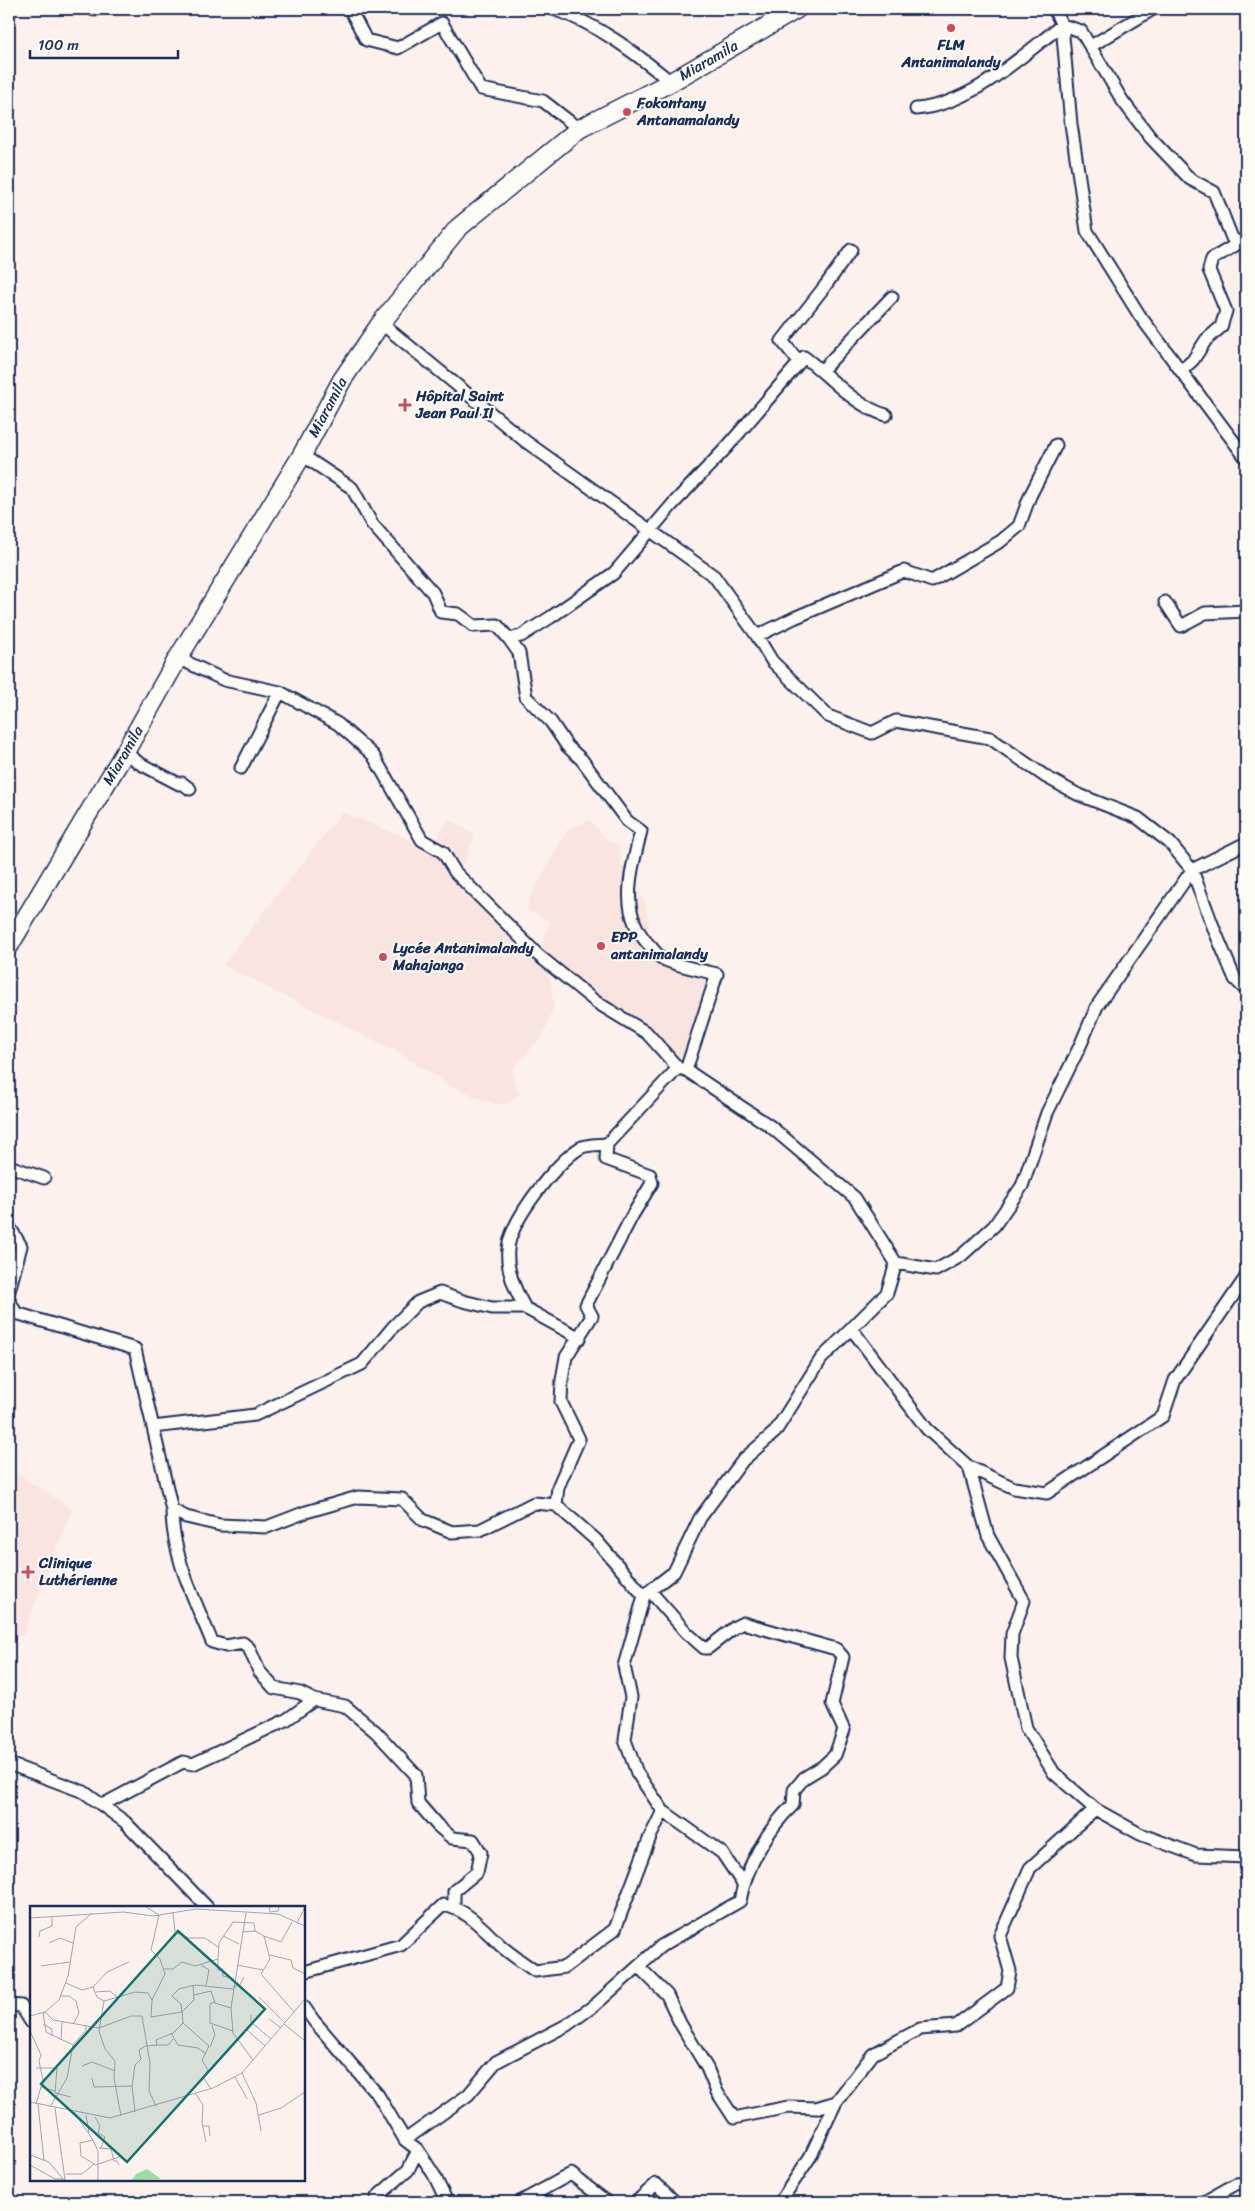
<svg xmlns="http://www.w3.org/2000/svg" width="1255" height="2211" font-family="Sriracha,sans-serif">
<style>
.built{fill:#fae4df}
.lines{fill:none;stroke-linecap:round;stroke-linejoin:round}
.minor-casing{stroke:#1b2f5e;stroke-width:15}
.primary-casing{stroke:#1b2f5e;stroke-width:21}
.minor{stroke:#fdfcf7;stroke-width:11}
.primary{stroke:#fdfcf7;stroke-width:18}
.poi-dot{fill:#d1495b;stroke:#fdfcf7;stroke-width:2}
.labels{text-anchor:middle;stroke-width:4;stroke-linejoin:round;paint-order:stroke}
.poi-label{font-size:15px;font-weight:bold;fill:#1b2f5e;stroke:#fdfcf7;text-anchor:start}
.street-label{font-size:15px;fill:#1b2f5e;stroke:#fdfcf7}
.inset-road{fill:none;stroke:#a2a3b3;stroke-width:1}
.view{fill:#0f766e;fill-opacity:0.15;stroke:#0f766e;stroke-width:2.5}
.inset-edge{fill:none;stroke:#1b2f5e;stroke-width:2.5}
</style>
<rect width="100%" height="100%" fill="#fcf1ec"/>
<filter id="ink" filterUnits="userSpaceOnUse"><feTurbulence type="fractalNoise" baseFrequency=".02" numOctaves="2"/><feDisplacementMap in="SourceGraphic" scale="10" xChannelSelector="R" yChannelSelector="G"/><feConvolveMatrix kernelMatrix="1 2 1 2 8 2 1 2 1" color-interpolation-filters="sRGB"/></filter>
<g filter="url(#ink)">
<path class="built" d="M342,812L408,839L428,855L449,819L475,836L457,879L546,967L550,979L554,1005L543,1035L512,1069L513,1081L521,1095L502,1104H493L449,1085L396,1051L223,965Z
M590,820L605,838L618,845L622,866L646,904L650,938L684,965L720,981L700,1036L678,1068L647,1033L538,955L550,922L527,909L531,896L568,829Z
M9,1468L72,1509L22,1637L9,1635Z"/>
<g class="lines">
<defs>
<path id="minor" d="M350,9L366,40L398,48L442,23L481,89L543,101L579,129
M553,9C598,24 634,52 671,82
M1054,9L1062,25L1071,124L1087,231L1140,316L1246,458
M94,10L95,9
M1091,46L1153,9
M916,109C972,104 1019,58 1062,25L1081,31L1122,100L1150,137L1190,179L1214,192L1232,238L1239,243L1246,239
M381,323L525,441L714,576L757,636L772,661L828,716L872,733L896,721L990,738L1046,777L1077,794L1138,818L1170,843L1192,870L1214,929L1235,979L1246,990
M799,362L782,341L825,286L851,250
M822,370L892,297
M1181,371L1193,360L1206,340L1221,327L1226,311L1209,270L1212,259L1239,243
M302,455L352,488L372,524L433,593L441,612L458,614L474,626L497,625L509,639L521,636L551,617L614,573L672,505L727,447L804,357C830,376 854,406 886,415
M1165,602L1181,626L1205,613L1246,611
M757,636L794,618L904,571L932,581L1001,541L1019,526L1030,496L1056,445
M509,639L519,653L526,697L551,722L567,746L582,760L627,821L641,831C631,872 617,914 651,947C655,952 660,958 665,960C681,967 701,970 717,974L686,1070
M178,658L224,680L280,692L338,724L373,755L422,840L443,852L455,872L538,955L596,1002L647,1033L678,1068L686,1070L770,1126L855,1198L896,1263L936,1270L961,1256L994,1226L1022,1186L1047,1113L1080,1046L1097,1006L1192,870L1246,843
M125,752L139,763L179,784L182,783L190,789
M241,768L280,692
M9,1166L44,1178
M9,1226L21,1246L9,1291
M9,1300L16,1313L135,1349L172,1510L186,1517L220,1525L267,1527L306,1512L358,1497L402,1499L423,1520L452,1532L480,1530L534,1503L556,1505L596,1540L644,1596L624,1666L631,1697L625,1740L637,1773L663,1811L722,1853L743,1884
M525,1308C515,1290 506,1270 508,1249C510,1221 556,1162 580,1148C587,1144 599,1145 607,1144
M851,1328L927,1429L969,1467L1014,1488L1047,1493L1163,1416L1175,1380L1246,1277
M153,1427L255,1415L362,1364L393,1327L418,1302L440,1293L463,1301L492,1308H525L580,1338
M969,1467L988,1536L1024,1601L1012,1634L1011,1658L1026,1728L1054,1773L1095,1809L1140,1834L1196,1855L1246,1857
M556,1505L558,1487L579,1439L561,1402L562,1380L566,1357L592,1316L586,1305L632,1216L652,1183L650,1175L606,1159L607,1144L678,1068
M172,1510C172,1556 195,1600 212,1642L226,1646L243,1643L249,1648L259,1671L274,1688L300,1693L314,1700
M644,1595L674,1572L700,1518L743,1460L775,1432L821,1359L887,1293L896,1263
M9,1764L84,1792L125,1822L207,1907
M102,1805L183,1762L193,1764L286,1720L314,1700L345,1706L376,1732L416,1775L418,1803L437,1825L452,1838L473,1840L481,1853L477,1872L454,1891V1907
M639,1967L667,1995L680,2023L707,2068L717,2092L734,2118L788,2107L816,2108L836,2102
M304,1972L401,1945L443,1905C467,1909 483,1929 500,1945C511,1955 524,1963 535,1971L565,1967L615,1929L650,1837L663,1811
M9,2005L21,2006L31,2022
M304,2007L314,2021L378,2095L405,2140L418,2150L434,2175L447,2202
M405,2140L468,2095L496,2062L567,2025L595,2005L661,1946L740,1901C746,1867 768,1828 793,1805L794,1790L804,1778L822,1767L835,1755L844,1730L832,1704L843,1657L836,1649L743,1623L735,1627L708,1648H704L687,1633L650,1591
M376,2202L377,2197L408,2170L418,2150
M520,2202L571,2174L607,2202
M636,2202L656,2184L675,2202
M780,2202L810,2157L836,2102L873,2054L920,2029L956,2026L1007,1988L1010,1971L1000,1936L1030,1868L1095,1809
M1204,2202L1236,2184L1246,2183"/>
<g id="primary">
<path id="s1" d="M9,946L125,752L178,658L302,455L342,380L381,323L458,228L579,129L671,82L797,9"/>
</g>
</defs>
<use href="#minor" class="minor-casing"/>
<use href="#primary" class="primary-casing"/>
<use href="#minor" class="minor"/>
<use href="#primary" class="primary"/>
</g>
</g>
<g class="poi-dot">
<circle cx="951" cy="28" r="5"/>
<circle cx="627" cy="112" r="5"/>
<path d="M402.5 397.5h5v5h5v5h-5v5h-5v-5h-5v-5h5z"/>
<circle cx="601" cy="946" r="5"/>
<circle cx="383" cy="957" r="5"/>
<path d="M25.5 1564.5h5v5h5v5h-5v5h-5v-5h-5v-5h5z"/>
</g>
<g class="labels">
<g class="poi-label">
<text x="951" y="50" text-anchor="middle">FLM<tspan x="951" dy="17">Antanimalandy</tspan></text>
<text x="637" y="108">Fokontany<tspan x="637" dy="17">Antanamalandy</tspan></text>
<text x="416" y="401">Hôpital Saint<tspan x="416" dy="17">Jean Paul II</tspan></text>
<text x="611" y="942">EPP<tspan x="611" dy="17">antanimalandy</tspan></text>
<text x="393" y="953">Lycée Antanimalandy<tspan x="393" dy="17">Mahajanga</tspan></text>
<text x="39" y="1568">Clinique<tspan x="39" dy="17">Luthérienne</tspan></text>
</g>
<g class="street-label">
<text dy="5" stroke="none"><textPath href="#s1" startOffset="1151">Miaramila</textPath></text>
<text dy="5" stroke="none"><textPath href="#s1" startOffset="626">Miaramila</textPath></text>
<text dy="5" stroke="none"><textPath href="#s1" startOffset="222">Miaramila</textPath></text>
</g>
</g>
<g transform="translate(30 1906)">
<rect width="275" height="275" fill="#fcf1ec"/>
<path d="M117,263L131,273L102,274L106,268Z" fill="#9bdda7"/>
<path class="inset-road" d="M116,1L129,9L121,44L130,53L135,68L122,94M239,1L240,6L248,5L249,1M143,6L145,26L159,32H175L188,41M216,7L201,102L203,127L223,154M0,12L94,6L123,10L166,3L248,8L275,20M267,17L275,1M213,26L225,25L234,30L240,53L231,68L264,106M193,30L209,38M234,30L251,36L262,16M9,31L10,25L22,20V11M19,37L30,32L43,37M239,49L261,54L263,62L275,68M188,53V64H192L193,70L204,73M171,59L179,64L176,80M207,59L233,64M11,60L40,56M134,63H143L152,56L165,60L188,53L189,37L203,16L224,17L225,25M36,77L52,84L63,81L67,91L74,95L105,86L118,87L122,94L121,111M163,79L164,94L152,106L153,117L179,140L172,154L178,164L173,171L181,183M63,81L77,66L99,56M203,81L210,79L214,71M66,86L80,85L87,91M164,89L181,85L185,97L201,102M30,90H39L46,95L49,107L44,117M229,91L255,117M74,95L69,125L75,143L85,155L84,172L91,210M185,96L180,98V117L203,125M13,106L16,126L43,139M15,106L23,114L69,122L101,110H112L120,157L119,185L126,200M152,106L151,98L142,90L149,83L165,79L203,83M221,109V116L241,133M0,110L15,106L29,94L38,70L46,21L62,7M121,111L152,106M239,113L251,122M13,118L22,123V130M254,118L275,135M217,124L235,140M0,125L11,149L9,155L13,174L11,181M141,127L148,139L168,142L176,148M31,134L32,115M127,139H138L143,133M117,140L127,139L126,134L143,127L153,117M180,141L185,129L182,119M52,160L62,156L85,165M6,162H27L25,187L41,191M212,167L226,197L231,225M205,171L217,193M62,172L64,181L102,180L105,206M102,180L105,159L111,153L109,144L117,139M165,187L173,199L172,217L176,236M0,196L80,212L183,182L212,167L275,93M6,198L11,181L25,185M8,198L14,255M20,201L37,172L43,139L56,124V119M25,202L35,274M44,206L63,234L50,237L51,250L66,259L92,250M56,209L59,227M229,209L251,202L275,186M65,211L70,220L68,227L75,231L71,242M172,220H179L180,230M63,234L68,245V274M69,242L81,243L84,255H87L89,259M0,249L19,256L33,273M0,259L25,273H35M36,268H52L64,258"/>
<path class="view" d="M148,25L235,103L97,256L11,178Z"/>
<rect width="275" height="275" class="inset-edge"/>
</g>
<rect width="1255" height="2211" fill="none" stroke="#fdfcf7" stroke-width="30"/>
<rect x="15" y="15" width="1225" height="2181" fill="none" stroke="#1b2f5e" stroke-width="2" filter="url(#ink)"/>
<path d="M30 50v8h148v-8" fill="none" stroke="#1b2f5e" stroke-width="2.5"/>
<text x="38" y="50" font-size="15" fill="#1b2f5e" stroke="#fdfcf7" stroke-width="4" paint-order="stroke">100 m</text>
</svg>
